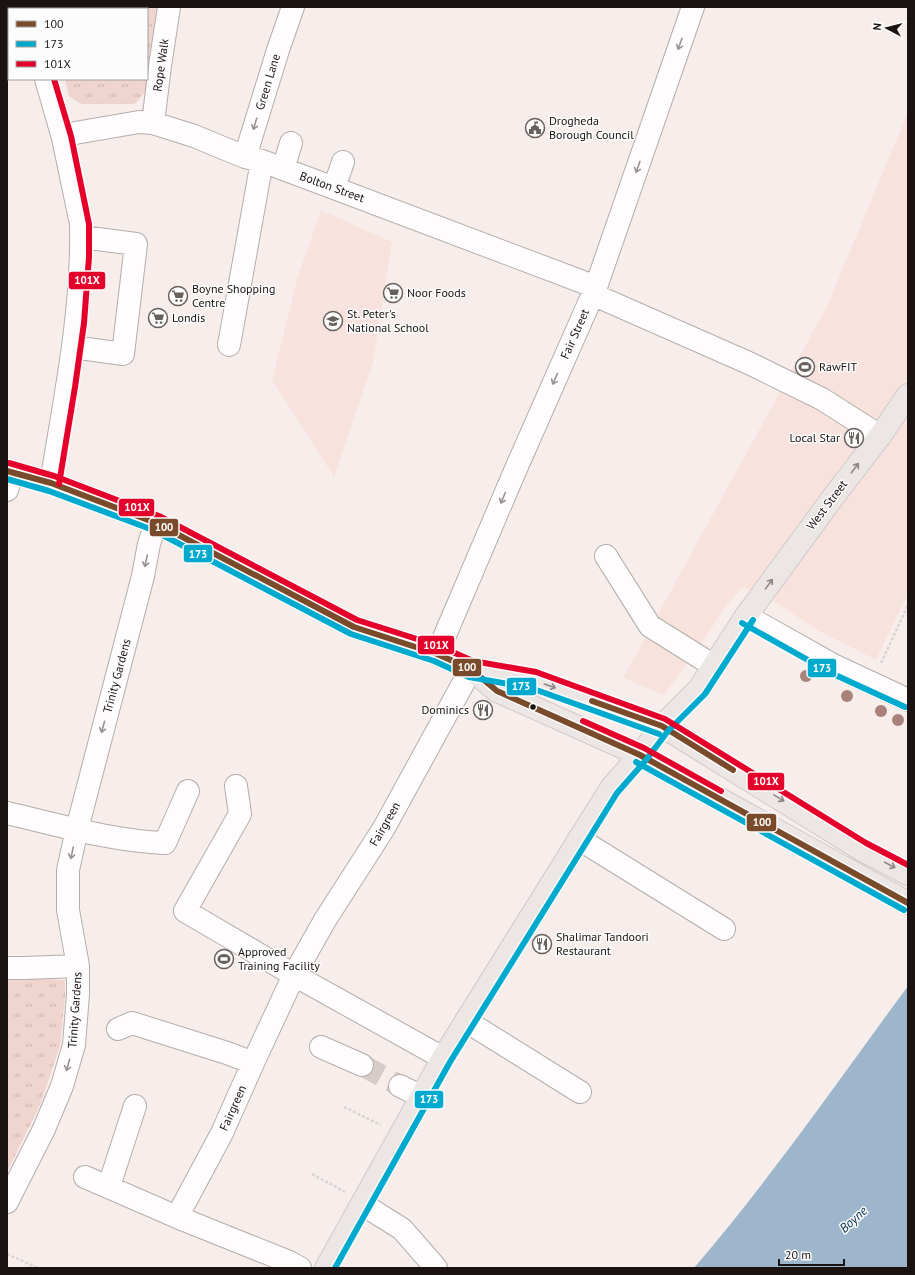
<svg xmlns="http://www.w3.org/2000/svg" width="915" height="1275" font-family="'PT Sans',sans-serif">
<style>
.built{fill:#f8e2de}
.grass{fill:url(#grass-tufts)}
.water{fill:#9db6cc}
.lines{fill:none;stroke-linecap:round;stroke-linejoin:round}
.minor-tunnel{stroke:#d6cdca;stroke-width:22;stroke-dasharray:22 11;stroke-linecap:butt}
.minor-casing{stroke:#b4adab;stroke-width:24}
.major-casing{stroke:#cec9c8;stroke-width:24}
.path{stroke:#d7d4d2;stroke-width:2.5;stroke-dasharray:3 2;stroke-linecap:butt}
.minor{stroke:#fefcfc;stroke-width:22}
.major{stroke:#ece6e5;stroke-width:22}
.bus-1-casing{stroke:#fcfcfc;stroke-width:9}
.bus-2-casing{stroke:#fcfcfc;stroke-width:9}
.bus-3-casing{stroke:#fcfcfc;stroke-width:9}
.bus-1{stroke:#7a4b2a;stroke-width:6}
.bus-2{stroke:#00a9ce;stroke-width:6}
.bus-3{stroke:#e4002b;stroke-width:6}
.tree{fill:#a8817a}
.oneway{stroke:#979392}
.oneway2{stroke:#8e8786}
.bus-dot{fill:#1a1311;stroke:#fcfcfc;stroke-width:1.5}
.labels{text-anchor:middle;stroke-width:3;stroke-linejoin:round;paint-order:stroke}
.street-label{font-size:12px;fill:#1a1311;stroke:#fcfcfc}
.poi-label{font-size:12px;fill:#1a1311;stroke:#fcfcfc;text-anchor:start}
.water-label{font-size:13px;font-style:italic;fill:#003252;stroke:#fcfcfc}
.line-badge{stroke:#fcfcfc;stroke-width:1.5}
.badge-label{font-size:11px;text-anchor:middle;font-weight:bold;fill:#fff}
</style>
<defs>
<pattern id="grass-tufts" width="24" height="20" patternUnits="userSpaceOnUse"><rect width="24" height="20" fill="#f0d4ce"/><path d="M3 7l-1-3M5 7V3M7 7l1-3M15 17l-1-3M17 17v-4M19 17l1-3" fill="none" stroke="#cdb5b0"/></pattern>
</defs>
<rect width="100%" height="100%" fill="#f7eeeb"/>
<path class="built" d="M908,112V594L876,660L819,631L758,591L741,588L724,609L697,651L664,695L623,678L827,306Z
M321,210L392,242L373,363L334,477L272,380L297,279Z"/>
<path class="grass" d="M46,7H161L146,91L135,104H81L69,96L65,79H147V9H47Z
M7,977L65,980V996L60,1046L40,1105L7,1172Z"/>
<path class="water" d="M908,986V1268H694C771,1178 838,1081 908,986Z"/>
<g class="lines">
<path class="minor-tunnel" d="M362,1065L400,1086"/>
<defs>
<path id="minor" d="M26,7L27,9
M46,79L63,138L81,224C83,311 65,397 51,483
M153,123L160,66L169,7
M63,138L75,133L139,122L153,123L194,136L245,157L262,161L334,188L596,287
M245,157L278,50L293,7
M283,169L291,143
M334,188L343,162
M592,294L751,364L822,399L880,436
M229,345L262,161
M73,347L123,354L136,244L82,237
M7,490L12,472
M606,556L650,626L714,666
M746,616L835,666L908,700
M437,654L515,471L596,287L693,7
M236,786L240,814L185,911L294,975L443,1058
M7,813C59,825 112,841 165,843L188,791
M579,839L724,929
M7,968H24L78,966
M466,1021L580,1092
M118,1029L132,1023L227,1053L253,1063
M321,1047L362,1065
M400,1086L422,1097
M85,1177L177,1217L289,1262L300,1268
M109,1186L135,1106
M7,1202L44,1129L62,1086L74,1045L78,994V966L68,910V870L77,829L143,576L149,544L156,523
M362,1204L402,1229L436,1268
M177,1217L222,1133L253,1063L294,975L325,920L384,828L471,669"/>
<path id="major" d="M7,471L51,483L156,523L354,627L437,654L471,669L533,680L662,726L862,850L908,874
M472,670L497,691L640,755L908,903
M326,1268L443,1058L611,788L640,755L662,726L699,689L746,616L834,496L880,436L908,395"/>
</defs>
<use href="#minor" class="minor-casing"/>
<use href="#major" class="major-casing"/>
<path class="path" d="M881,663L908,605
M344,1107L381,1125
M312,1174L345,1192
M7,1254L38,1268"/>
<use href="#minor" class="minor"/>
<use href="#major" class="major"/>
<defs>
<path id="bus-1" d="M7,471L51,483L156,523L354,627L437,654L471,669L497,691L640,755L908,903
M592,701L662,726L733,770"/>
<path id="bus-2" d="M7,479L49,491L153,530L351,634L434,661L469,677L531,688L659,734
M742,623L831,673L905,707
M636,762L904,910
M335,1268L450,1062L617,793L646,760L668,731L705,694L753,620"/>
<path id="bus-3" d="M54,79L71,136L89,224V257L84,323L75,387L59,484
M9,463L54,476L159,516L357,620L439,646L473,661L536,672L665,719L866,843L908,865
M583,721L644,748L721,791"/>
</defs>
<use href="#bus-1" class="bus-1-casing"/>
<use href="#bus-2" class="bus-2-casing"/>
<use href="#bus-3" class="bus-3-casing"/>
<use href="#bus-1" class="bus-1"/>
<use href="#bus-2" class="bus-2"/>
<use href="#bus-3" class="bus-3"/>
</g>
<g class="tree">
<circle cx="806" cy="676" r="6"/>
<circle cx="847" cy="696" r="6"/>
<circle cx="881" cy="711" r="6"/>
<circle cx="898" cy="720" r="6"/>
</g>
<defs><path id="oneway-shaft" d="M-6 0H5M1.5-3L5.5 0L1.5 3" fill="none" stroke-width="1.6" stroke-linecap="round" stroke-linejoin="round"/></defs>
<g class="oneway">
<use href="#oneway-shaft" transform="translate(680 44) rotate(109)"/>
<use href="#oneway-shaft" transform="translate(255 124) rotate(107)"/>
<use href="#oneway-shaft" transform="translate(638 167) rotate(109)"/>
<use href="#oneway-shaft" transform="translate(555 379) rotate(114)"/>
<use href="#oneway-shaft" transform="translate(503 498) rotate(113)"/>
<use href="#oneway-shaft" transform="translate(146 561) rotate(102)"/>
<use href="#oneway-shaft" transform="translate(103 727) rotate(105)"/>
<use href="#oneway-shaft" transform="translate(72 853) rotate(102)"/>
<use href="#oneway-shaft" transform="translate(68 1065) rotate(106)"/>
</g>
<g class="oneway2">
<use href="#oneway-shaft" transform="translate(855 468) rotate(-53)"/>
<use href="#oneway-shaft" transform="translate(769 584) rotate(-54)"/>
<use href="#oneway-shaft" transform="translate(550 686) rotate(19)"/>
<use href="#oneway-shaft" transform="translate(779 798) rotate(32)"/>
<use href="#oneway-shaft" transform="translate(890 865) rotate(28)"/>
</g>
<defs>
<symbol id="civic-ring" viewBox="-11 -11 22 22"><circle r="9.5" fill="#fcfcfc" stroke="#67605d" stroke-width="1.5"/><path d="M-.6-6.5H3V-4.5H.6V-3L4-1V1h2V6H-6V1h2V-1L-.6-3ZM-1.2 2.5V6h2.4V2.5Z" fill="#67605d"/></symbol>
<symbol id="supermarket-ring" viewBox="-11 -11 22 22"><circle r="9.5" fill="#fcfcfc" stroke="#67605d" stroke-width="1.5"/><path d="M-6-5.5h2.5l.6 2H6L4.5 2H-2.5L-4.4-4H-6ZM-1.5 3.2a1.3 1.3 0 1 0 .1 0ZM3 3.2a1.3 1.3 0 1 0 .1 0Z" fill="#67605d"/></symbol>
<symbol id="school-ring" viewBox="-11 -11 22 22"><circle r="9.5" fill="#fcfcfc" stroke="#67605d" stroke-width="1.5"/><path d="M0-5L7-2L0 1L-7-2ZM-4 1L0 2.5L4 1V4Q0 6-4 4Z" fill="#67605d"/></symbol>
<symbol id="stadium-ring" viewBox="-11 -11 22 22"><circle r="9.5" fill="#fcfcfc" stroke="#67605d" stroke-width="1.5"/><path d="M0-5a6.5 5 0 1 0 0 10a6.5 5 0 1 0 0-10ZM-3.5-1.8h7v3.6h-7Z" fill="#67605d"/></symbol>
<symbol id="restaurant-ring" viewBox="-11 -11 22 22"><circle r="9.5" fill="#fcfcfc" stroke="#67605d" stroke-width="1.5"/><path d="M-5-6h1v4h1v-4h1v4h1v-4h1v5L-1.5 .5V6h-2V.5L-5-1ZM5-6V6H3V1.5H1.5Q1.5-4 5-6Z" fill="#67605d"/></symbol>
</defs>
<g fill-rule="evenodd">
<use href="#civic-ring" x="524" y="117" width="22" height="22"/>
<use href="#supermarket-ring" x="382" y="282" width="22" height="22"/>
<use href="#supermarket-ring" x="167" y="285" width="22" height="22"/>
<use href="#supermarket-ring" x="147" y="307" width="22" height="22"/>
<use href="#school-ring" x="322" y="310" width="22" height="22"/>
<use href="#stadium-ring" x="794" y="356" width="22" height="22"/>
<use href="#restaurant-ring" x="843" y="427" width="22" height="22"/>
<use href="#restaurant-ring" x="472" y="699" width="22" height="22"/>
<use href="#restaurant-ring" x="531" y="933" width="22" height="22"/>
<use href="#stadium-ring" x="213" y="948" width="22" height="22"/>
</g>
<circle class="bus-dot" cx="533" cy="707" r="3.5"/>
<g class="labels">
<g class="street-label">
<text transform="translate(161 65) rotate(-82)" y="4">Rope Walk</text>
<text transform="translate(268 82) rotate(-73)" y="4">Green Lane</text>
<text transform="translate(332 187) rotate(20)" y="4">Bolton Street</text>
<text transform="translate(575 334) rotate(-66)" y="4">Fair Street</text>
<text transform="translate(827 505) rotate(-53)" y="4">West Street</text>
<text transform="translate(117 676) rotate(-75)" y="4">Trinity Gardens</text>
<text transform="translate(385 824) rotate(-60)" y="4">Fairgreen</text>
<text transform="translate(75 1010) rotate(-86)" y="4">Trinity Gardens</text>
<text transform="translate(233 1108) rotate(-66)" y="4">Fairgreen</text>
</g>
<g class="poi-label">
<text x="549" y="125">Drogheda<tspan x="549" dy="14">Borough Council</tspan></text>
<text x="192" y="293">Boyne Shopping<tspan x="192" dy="14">Centre</tspan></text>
<text x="407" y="297">Noor Foods</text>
<text x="347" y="318">St. Peter's<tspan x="347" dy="14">National School</tspan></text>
<text x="172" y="322">Londis</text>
<text x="819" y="371">RawFIT</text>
<text x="840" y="442" text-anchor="end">Local Star</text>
<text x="469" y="714" text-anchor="end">Dominics</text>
<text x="556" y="941">Shalimar Tandoori<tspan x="556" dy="14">Restaurant</tspan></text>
<text x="238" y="956">Approved<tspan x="238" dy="14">Training Facility</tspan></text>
</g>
<g class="water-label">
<text transform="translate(853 1219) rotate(-42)" y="5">Boyne</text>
</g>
</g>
<g class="line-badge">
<rect x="68" y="271" width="38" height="19" rx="4" fill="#e4002b"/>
<rect x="118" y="498" width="37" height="19" rx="4" fill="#e4002b"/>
<rect x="149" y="518" width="30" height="19" rx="4" fill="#7a4b2a"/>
<rect x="183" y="544" width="30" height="19" rx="4" fill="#00a9ce"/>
<rect x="417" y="635" width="38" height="20" rx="4" fill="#e4002b"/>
<rect x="452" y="658" width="30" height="19" rx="4" fill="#7a4b2a"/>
<rect x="807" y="658" width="30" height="20" rx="4" fill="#00a9ce"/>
<rect x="506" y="677" width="31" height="19" rx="4" fill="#00a9ce"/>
<rect x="747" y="772" width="38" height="19" rx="4" fill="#e4002b"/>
<rect x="746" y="813" width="31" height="19" rx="4" fill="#7a4b2a"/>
<rect x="414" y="1090" width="30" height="19" rx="4" fill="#00a9ce"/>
</g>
<g class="badge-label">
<text x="87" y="284">101X</text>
<text x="137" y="511">101X</text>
<text x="164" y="531">100</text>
<text x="198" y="558">173</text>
<text x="436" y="649">101X</text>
<text x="467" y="671">100</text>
<text x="822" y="672">173</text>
<text x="521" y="690">173</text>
<text x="766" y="785">101X</text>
<text x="762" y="826">100</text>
<text x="429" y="1103">173</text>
</g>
<rect width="915" height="1275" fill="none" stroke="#1a1311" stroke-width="16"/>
<rect x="8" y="8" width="140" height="72" fill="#fcfcfc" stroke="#a29f9e"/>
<rect x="16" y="21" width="20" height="6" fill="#7a4b2a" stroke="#a29f9e"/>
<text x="44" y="28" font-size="12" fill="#1a1311">100</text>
<rect x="16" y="41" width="20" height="6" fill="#00a9ce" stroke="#a29f9e"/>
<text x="44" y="48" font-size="12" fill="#1a1311">173</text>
<rect x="16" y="61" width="20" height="6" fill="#e4002b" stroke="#a29f9e"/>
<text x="44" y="68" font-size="12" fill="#1a1311">101X</text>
<g transform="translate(887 28) rotate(277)" stroke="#fcfcfc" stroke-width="3" paint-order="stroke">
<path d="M0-3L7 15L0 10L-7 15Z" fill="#1a1311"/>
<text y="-6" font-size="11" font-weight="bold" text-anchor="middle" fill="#1a1311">N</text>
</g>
<path d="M779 1259v6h65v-6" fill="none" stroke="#1a1311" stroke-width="2"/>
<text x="785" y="1259" font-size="12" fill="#1a1311" stroke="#fcfcfc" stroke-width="3" paint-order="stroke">20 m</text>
</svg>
